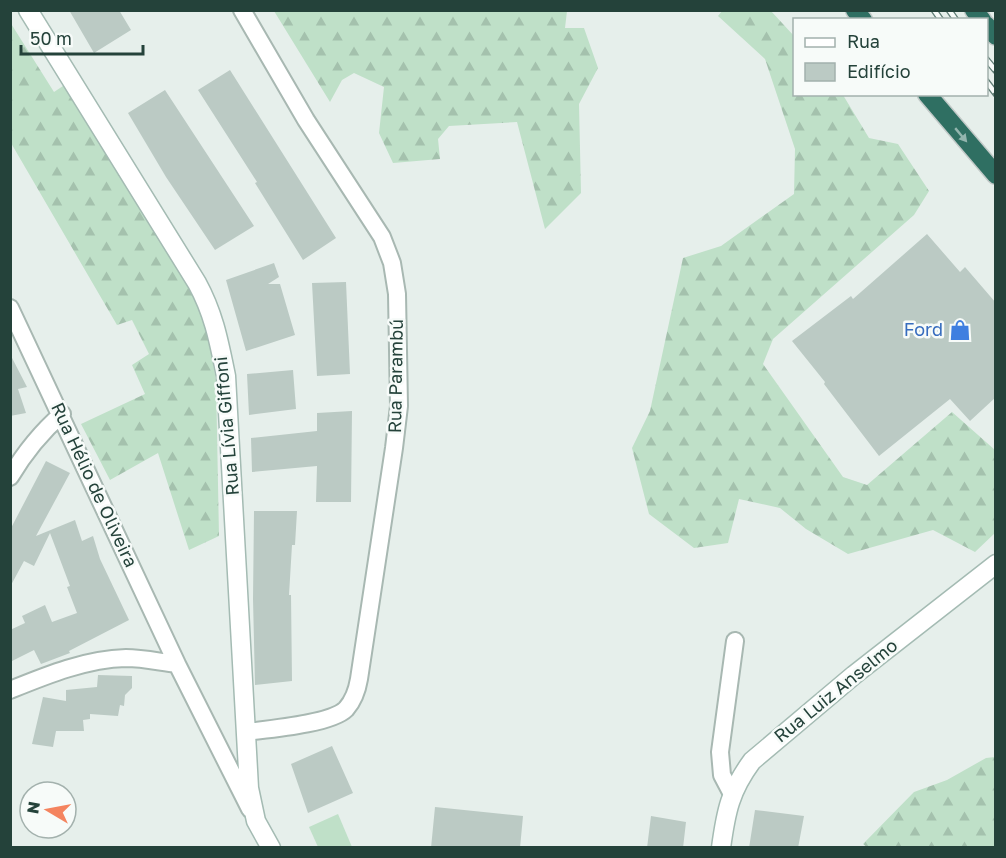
<svg xmlns="http://www.w3.org/2000/svg" width="1006" height="858" font-family="'Golos Text',sans-serif">
<style>
.green{fill:#bfe0c8}
.forest{fill:url(#forest-firs)}
.building{fill:#bbcac4}
.lines{fill:none;stroke-linecap:round;stroke-linejoin:round}
.street-casing{stroke:#a8b8b2;stroke-width:20}
.secondary-casing{stroke:#a4bbb3;stroke-width:21}
.highway-casing{stroke:#c2cac8;stroke-width:21}
.street{stroke:#fff;stroke-width:16}
.secondary{stroke:#fff;stroke-width:18}
.highway{stroke:#2f6f62;stroke-width:18}
.rail-casing{stroke:#5f7d75;stroke-width:7}
.rail{stroke:#f7fbf9;stroke-width:4.5;stroke-dasharray:14;stroke-linecap:butt}
.oneway{fill:#93b5ae}
.labels{text-anchor:middle;stroke-width:5;stroke-linejoin:round;paint-order:stroke}
.shop-label{font-size:18px;fill:#366cbe;stroke:#f7fbf9;text-anchor:end}
.street-label{font-size:18px;fill:#24423a;stroke:#f7fbf9}
</style>
<defs>
<pattern id="forest-firs" width="22" height="20" patternUnits="userSpaceOnUse" patternTransform="scale(1.5)"><rect width="22" height="20" fill="#bfe0c8"/><path d="M5 1l3.5 6h-7zM16 11l3.5 6h-7z" fill="#a4c1ad"/></pattern>
</defs>
<rect width="100%" height="100%" fill="#e6efeb"/>
<path class="green" d="M338,814L352,847H318L309,827Z"/>
<path class="forest" d="M274,11H567L565,28H584L598,68L579,104L581,193L545,229L517,122L449,126L438,139L440,159L393,163L379,133L384,87L354,73L342,80L330,102Z
M722,11H771L794,36V94L843,95L869,138L898,144L929,191L914,215L773,339L763,364L843,477L867,485L952,412L995,450V533L975,552L933,530L848,554L806,529L780,508L739,499L728,543L694,548L649,514L632,448L650,411L683,258L721,246L794,194L795,149L765,59L718,16Z
M10,22L54,92L66,84L204,314L216,380L219,536L189,550L158,453L110,480L81,424L145,394L132,365L149,354L132,320L117,325L11,143Z
M995,757V847L868,848L863,844L914,792L947,780L986,758Z"/>
<path class="building" d="M69,10H119L131,30L94,53Z
M230,70L336,238L303,260L255,183L257,182L198,90Z
M165,90L254,226L215,250L166,177L128,113Z
M927,234L960,272L965,267L996,303V397L970,421L950,399L879,456L824,384L825,382L792,341L851,296L853,299Z
M274,263L279,277L268,284H280L295,335L246,351L226,280Z
M346,282L350,374L317,376L312,283Z
M10,354L27,387L18,389L26,413L10,416Z
M293,370L296,409L249,415L247,374Z
M352,411L351,502H316L317,466L252,472L251,438L317,431V413Z
M46,461L70,473L36,536L75,520L82,541L93,536L100,559L129,620L69,651L70,653L41,664L34,650L10,662V630L25,623L22,616L45,605L52,622L77,613L67,587L70,586L50,533L34,566L24,561L10,587V530Z
M254,511H297L295,545H292L289,595H291L292,681L255,685L253,599Z
M98,675L132,676V688L125,695L124,706L120,705L118,716L90,714V719L83,720L84,731H56L53,747L32,744L43,697L66,701V690L97,687Z
M332,746L353,793L308,813L291,764Z
M435,807L523,816L520,848H431Z
M755,810L804,816L798,848H749Z
M651,816L686,822L683,848H647Z"/>
<g class="lines">
<defs>
<path id="street" d="M242,10L306,120L382,237L392,263L397,294L399,406L394,448L359,679C357,691 354,700 346,709C331,724 269,729 246,732
M10,308L177,664
M10,477C25,452 40,433 62,414
M10,690C47,675 86,659 126,658C143,658 160,662 177,664L250,809
M732,794L722,775L720,752L735,641"/>
<path id="secondary" d="M28,10L197,283C214,314 219,342 226,376L249,788L256,821L271,848
M721,848C726,811 730,791 752,761L854,675L996,564"/>
<path id="highway" d="M855,10L863,20
M974,10L982,20
M986,25L996,36
M927,94L996,175"/>
</defs>
<use href="#street" class="street-casing"/>
<use href="#secondary" class="secondary-casing"/>
<use href="#highway" class="highway-casing"/>
<use href="#street" class="street"/>
<use href="#secondary" class="secondary"/>
<use href="#highway" class="highway"/>
<defs>
<path id="rail" d="M934,10L941,20
M949,10L956,20
M986,59L996,71
M986,81L996,94"/>
</defs>
<use href="#rail" class="rail-casing"/>
<use href="#rail" class="rail"/>
</g>
<defs><path id="oneway-solid" d="M-6-.8H1V-3.2L6.5 0L1 3.2V.8H-6Z" transform="scale(1.5)"/></defs>
<use class="oneway" href="#oneway-solid" transform="translate(961 135) rotate(50)"/>
<defs>
<symbol id="shop-bare" viewBox="-9 -9 18 18"><path d="M-5-2.5h2.3a2.7 3.5 0 0 1 5.4 0H5L5.5 6h-11ZM-1.5-2.5h3a1.5 2.3 0 0 0-3 0Z" fill="#3f7fe0" stroke="#f7fbf9" stroke-width="2.5" paint-order="stroke"/></symbol>
</defs>
<g fill-rule="evenodd">
<use href="#shop-bare" x="945" y="315" width="30" height="30"/>
</g>
<g class="labels">
<g class="shop-label">
<text x="943" y="336">Ford</text>
</g>
<g class="street-label">
<text transform="translate(396 376) rotate(-89)" y="6">Rua Parambú</text>
<text transform="translate(227 426) rotate(-95)" y="6">Rua Lívia Giffoni</text>
<text transform="translate(94 485) rotate(65)" y="6">Rua Hélio de Oliveira</text>
<text transform="translate(836 691) rotate(-39)" y="6">Rua Luiz Anselmo</text>
</g>
</g>
<rect width="1006" height="858" fill="none" stroke="#24423a" stroke-width="24"/>
<rect x="793" y="18" width="195" height="78" fill="#f7fbf9" stroke="#a3b1ad" stroke-width="1.5"/>
<rect x="805" y="38" width="30" height="9" fill="#ffffff" stroke="#a3b1ad" stroke-width="1.5"/>
<text x="847" y="48" font-size="18" fill="#24423a">Rua</text>
<rect x="805" y="63" width="30" height="18" fill="#bbcac4" stroke="#a3b1ad" stroke-width="1.5"/>
<text x="847" y="78" font-size="18" fill="#24423a">Edifício</text>
<g transform="translate(48 810) rotate(280)"><circle r="28" fill="#f7fbf9" stroke="#a3b1ad" stroke-width="1.5"/>
<path d="M0-4.5L10 22L0 15L-10 22Z" fill="#f4845f"/>
<text y="-9" font-size="16" font-weight="bold" text-anchor="middle" fill="#24423a">N</text>
</g>
<path d="M21 45v9h122v-9" fill="none" stroke="#24423a" stroke-width="3"/>
<text x="30" y="45" font-size="18" fill="#24423a" stroke="#f7fbf9" stroke-width="4.5" paint-order="stroke">50 m</text>
</svg>
